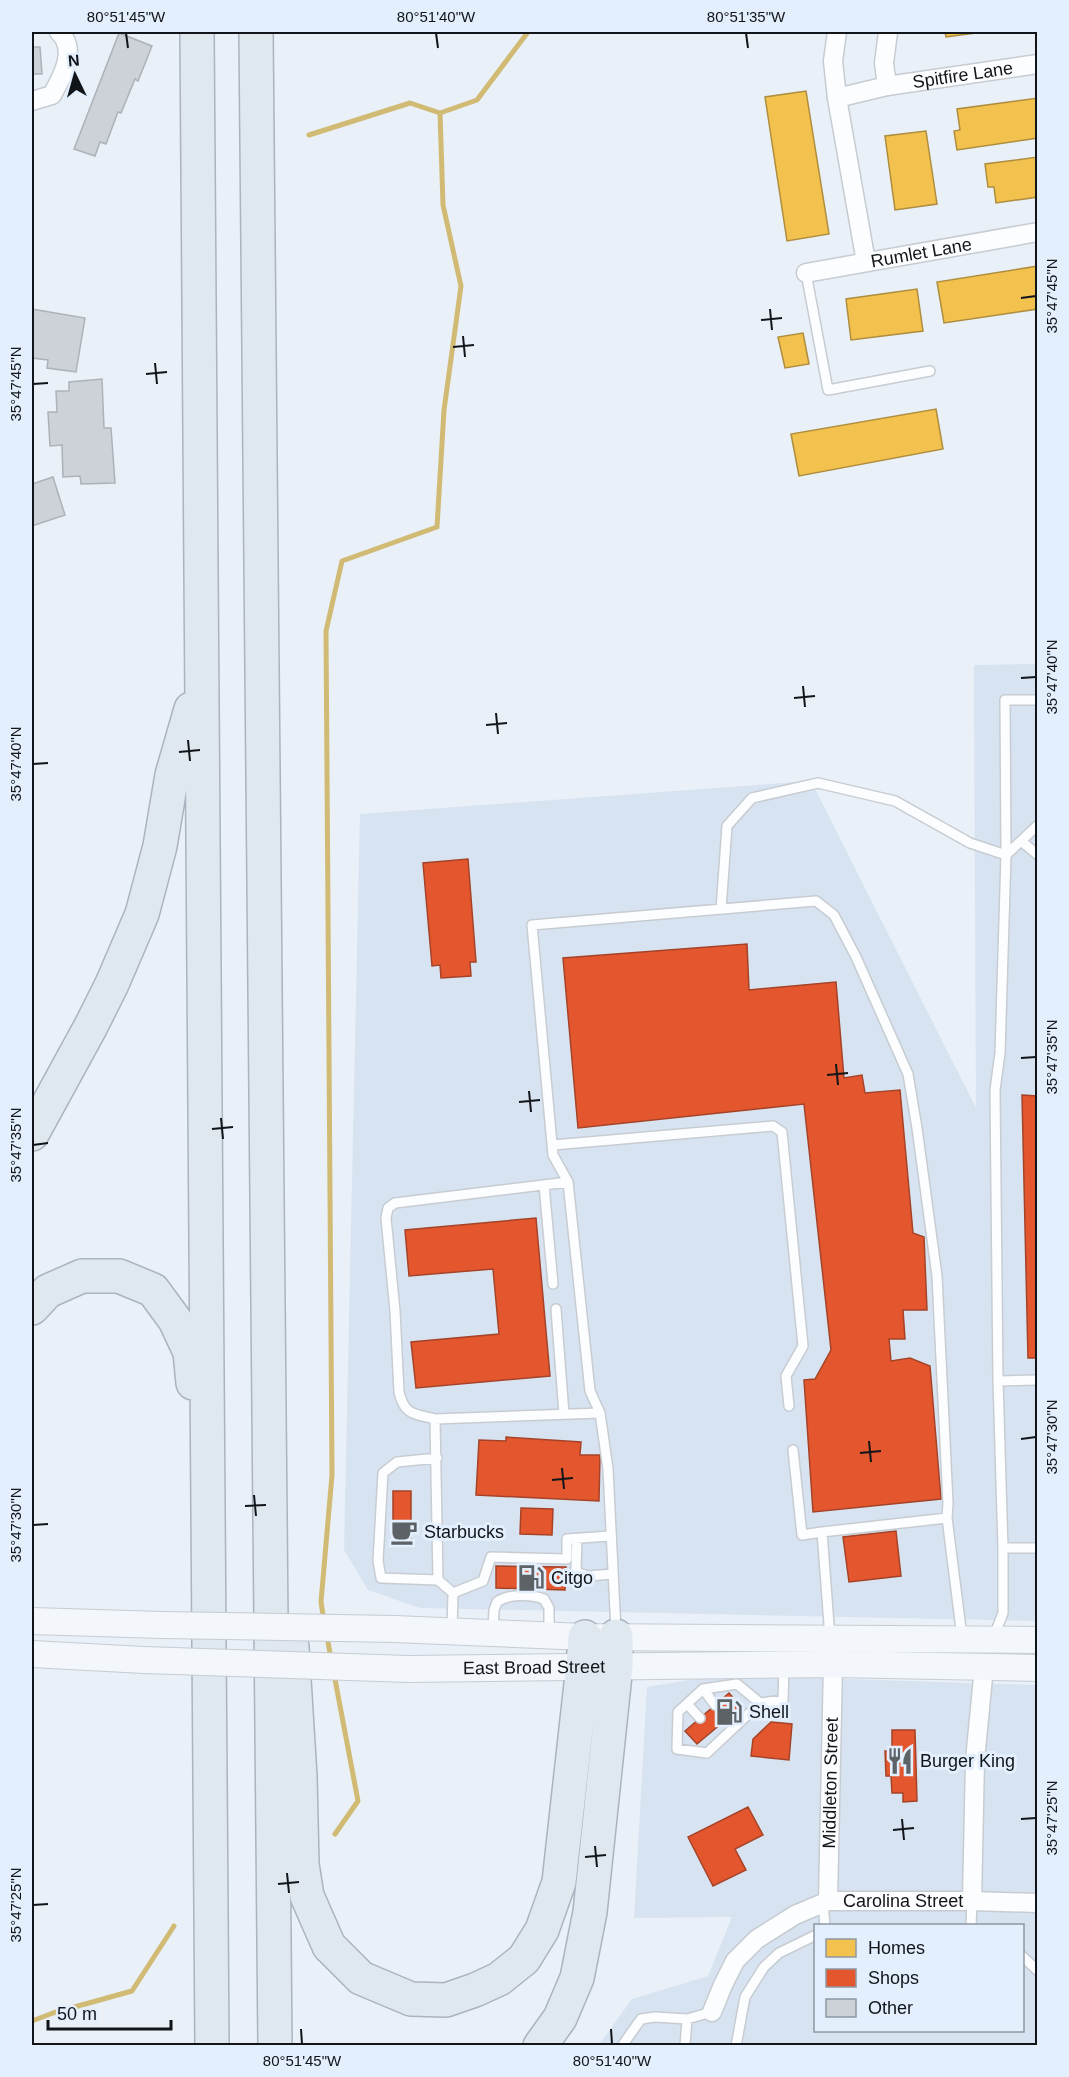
<svg xmlns="http://www.w3.org/2000/svg" width="1069" height="2077" font-family="Helvetica,sans-serif">
<style>
.built{fill:#d8e3f1;fill-rule:evenodd}
.homes{fill:#f2c14e;stroke:#ae8d3e;stroke-width:1.5}
.shops{fill:#e4572e;stroke:#a54328;stroke-width:1.5}
.lines{fill:none;stroke-linecap:round;stroke-linejoin:round}
.stream{stroke:#d1ba74;stroke-width:5}
.building{fill:#ccd2d8;stroke:#adb2b8;stroke-width:1.5}
.lane-casing{stroke:#c6ccd2;stroke-width:12}
.street-casing{stroke:#c6ccd2;stroke-width:21}
.secondary-casing{stroke:#c6ccd2;stroke-width:28}
.highway-casing{stroke:#a9b4bf;stroke-width:36}
.lane{stroke:#fcfdfe;stroke-width:9}
.street{stroke:#fcfdfe;stroke-width:18}
.secondary{stroke:#f3f6fa;stroke-width:26}
.highway{stroke:#dfe7ef;stroke-width:33}
.secondary-bridge-casing{stroke:#c6ccd2;stroke-width:28;stroke-linecap:butt}
.secondary-bridge{stroke:#f3f6fa;stroke-width:26}
.ticks{fill:none;stroke:#11151a;stroke-width:2}
.labels{text-anchor:middle;stroke-width:6;stroke-linejoin:round;paint-order:stroke}
.street-label{font-size:18px;fill:#11151a;stroke:#e3effd}
.poi-label{font-size:18px;fill:#11151a;stroke:#e3effd;text-anchor:start}
.neatline{fill:none;stroke:#11151a;stroke-width:2}
.ticks-label{font-size:15px;text-anchor:middle;fill:#11151a}
</style>
<rect width="100%" height="100%" fill="#e9f0f7"/>
<path class="built" d="M1037,664V1621L420,1608L368,1590L344,1550L360,814L811,781L976,1108L974,665Z
M721,1675L1037,1685V2045L598,2046L632,1999L708,1976L732,1917L634,1918L647,1687ZM816,1926H1022V2030H816Z"/>
<path class="homes" d="M945,32H984L946,37Z
M806,91L829,234L787,241L765,97Z
M1038,98V138L957,150L954,131L960,130L957,109Z
M926,131L937,204L895,210L885,136Z
M1038,157V197L996,203L994,187H988L985,164Z
M1038,266V309L944,323L937,282Z
M917,289L923,331L851,340L846,299Z
M803,333L809,364L785,368L778,337Z
M936,409L943,449L799,476L791,434Z"/>
<path class="shops" d="M468,859L476,962H470L471,976L441,978L440,965L432,966L423,863Z
M747,944L749,990L836,982L844,1078L862,1075L865,1093L900,1090L913,1233L924,1237L927,1310H903L905,1339H889L891,1361L910,1358L930,1366L941,1499L813,1512L804,1380L815,1379L831,1350L804,1104L578,1128L563,958Z
M1022,1095L1038,1096V1358H1028Z
M536,1218L550,1376L416,1388L411,1342L499,1334L493,1269L409,1276L405,1230Z
M506,1437L581,1442L580,1455H600L599,1501L476,1495L479,1440L506,1441Z
M393,1491H411V1546H393Z
M521,1508L553,1509L552,1535L520,1534Z
M896,1531L901,1576L849,1582L843,1537Z
M496,1566L566,1567L565,1590L496,1588Z
M729,1693L741,1707L697,1744L685,1731Z
M771,1722L792,1724L789,1760L751,1756L753,1739Z
M892,1730H915L917,1801L903,1802V1793H892L891,1776H886L885,1751H892Z
M748,1807L763,1835L735,1849L746,1870L713,1886L688,1837Z"/>
<g class="lines">
<path class="stream" d="M309,135L410,103L440,113
M324,1621L321,1602L332,1475L326,631L342,561L437,527L444,410L461,286L443,205L440,113L477,100L528,32
M327,1636L331,1659
M334,1674L358,1801L335,1834
M32,2021L53,2013L132,1991L174,1926"/>
</g>
<path class="building" d="M119,33L152,46L138,81L135,79L121,113L118,112L106,144L100,142L95,156L74,149Z
M32,47H40L42,74H32Z
M32,309L85,318L76,372L47,368L48,360L32,358Z
M102,379L104,428H111L115,483L81,484L80,476L63,477L62,445L50,446L48,412H57L56,391H69V382Z
M53,477L65,515L32,526V484Z"/>
<g class="lines">
<defs>
<path id="lane" d="M806,273L828,390L930,371
M1021,841L1038,855
M721,909L727,826L752,798L818,783L895,801L970,843L1006,855L1038,825
M553,1145L773,1126L782,1132L803,1346L786,1376L789,1406
M544,1185L553,1284
M556,1309L564,1414
M998,1381L1038,1380
M600,1413L590,1391L568,1182L553,1155L532,925L816,901L834,915L856,957L908,1074L917,1128L937,1276L948,1503L947,1518L962,1637
M435,1419C415,1414 404,1415 399,1392L395,1311L386,1218L388,1208L395,1203L568,1182
M793,1450L802,1535L822,1532L830,1638
M437,1458L397,1462L383,1473L378,1561L381,1578L438,1580
M822,1532L947,1518
M577,1539L576,1568L578,1573L589,1576L612,1574
M1003,1548H1038
M453,1593L483,1581L491,1557L567,1559V1539L610,1536
M452,1630L453,1593L438,1580L435,1419L600,1413L608,1469L616,1631
M493,1631L494,1610L497,1602C508,1594 530,1594 544,1599L549,1608V1634
M994,1636L1003,1613V1548L998,1381L995,1090L1000,1053L1006,855L1005,700H1038
M703,1689L715,1705
M760,1703L737,1684L703,1689L678,1712L677,1749L707,1753L760,1703L783,1700L784,1667
M687,1704L700,1718
M823,1903L825,1926
M971,1926L972,1901
M1022,1956L1038,1971
M622,2046L641,2019L655,2017L687,2019L712,2012
M685,2046L687,2019
M736,2046L745,1997L764,1967L779,1953L816,1935"/>
<g id="street">
<path d="M837,32L833,61L837,98L866,262"/>
<path d="M887,86L884,63L888,32"/>
<path id="s1" d="M837,98L887,86L1038,64"/>
<path d="M32,101L52,95C62,77 78,49 59,32"/>
<path id="s2" d="M806,273L1038,232"/>
<path id="s3" d="M828,1901L833,1664"/>
<path d="M972,1901L975,1760L984,1667"/>
<path id="s4" d="M712,2012L723,1985L735,1961L757,1939L795,1915L828,1901H972L1038,1903"/>
</g>
<g id="secondary">
<path d="M32,1621L162,1625"/>
<path d="M394,1629L585,1637L1038,1640"/>
<path d="M32,1654L144,1660"/>
<path id="s5" d="M408,1669L833,1664L1038,1668"/>
</g>
<path id="highway" d="M197,32L212,2046
M256,32L275,2046
M32,1134L91,1026L112,984L142,914L160,846L172,775L191,709
M32,1308L48,1291L82,1276H119L153,1290L175,1320L190,1352L193,1383
M292,1647L300,1776L302,1864L307,1896L329,1946L361,1978L411,1999L446,2000L475,1990L499,1979L524,1959L542,1930L559,1882L583,1666L585,1637
M540,2046L560,2018L577,1978L590,1912L616,1665V1636"/>
</defs>
<use href="#lane" class="lane-casing"/>
<use href="#street" class="street-casing"/>
<use href="#secondary" class="secondary-casing"/>
<use href="#highway" class="highway-casing"/>
<use href="#lane" class="lane"/>
<use href="#street" class="street"/>
<use href="#secondary" class="secondary"/>
<use href="#highway" class="highway"/>
<defs>
<path id="secondary-bridge" d="M162,1625L394,1629
M144,1660L408,1669"/>
</defs>
<use href="#secondary-bridge" class="secondary-bridge-casing"/>
<use href="#secondary-bridge" class="secondary-bridge"/>
</g>
<path class="ticks" d="M126,33L128,48M436,33L438,48M746,33L748,48M1021,298L1036,296M770,309L772,330M761,320L782,318M463,336L465,357M453,347L474,345M155,363L157,384M146,374L167,372M33,384L48,383M1021,678L1036,677M803,686L805,707M794,698L815,696M496,713L498,734M486,725L507,723M188,740L190,761M179,752L200,750M33,764L48,763M1021,1058L1036,1057M836,1064L838,1085M827,1075L848,1073M529,1091L531,1112M519,1102L540,1100M221,1118L223,1139M212,1129L233,1127M33,1145L48,1143M1021,1439L1036,1437M869,1441L871,1462M860,1453L881,1451M562,1468L564,1489M552,1480L573,1478M254,1495L256,1516M245,1506L266,1505M33,1525L48,1524M902,1819L904,1840M1021,1819L1036,1818M893,1830L914,1828M595,1846L597,1867M585,1857L606,1855M287,1873L289,1893M278,1884L299,1882M33,1905L48,1904M301,2029L302,2044M611,2029L612,2044"/>
<defs>
<symbol id="cafe-bare" viewBox="-9 -9 18 18"><path d="M-5.5-4.5H6V0H3Q3 3.5 0 3.5H-2.5Q-5.5 3.5-5.5 0ZM3-3.2v2h1.7v-2ZM-6 4.5H4V6H-6Z" fill="#5d6267" stroke="#e3effd" stroke-width="2.5" paint-order="stroke"/></symbol>
<symbol id="fuel-bare" viewBox="-9 -9 18 18"><path d="M-5.5-6h7V0h2V4h1.3V-2.5L3-4.5l.8-.8L6-3V5H2.5V1h-1V6h-7ZM-4.2-4.7v3.2H.2V-4.7Z" fill="#5d6267" stroke="#e3effd" stroke-width="2.5" paint-order="stroke"/></symbol>
<symbol id="restaurant-bare" viewBox="-9 -9 18 18"><path d="M-5-6h1v4h1v-4h1v4h1v-4h1v5L-1.5 .5V6h-2V.5L-5-1ZM5-6V6H3V1.5H1.5Q1.5-4 5-6Z" fill="#5d6267" stroke="#e3effd" stroke-width="2.5" paint-order="stroke"/></symbol>
</defs>
<g fill-rule="evenodd">
<use href="#cafe-bare" x="385" y="1513" width="38" height="38"/>
<use href="#fuel-bare" x="512" y="1559" width="38" height="38"/>
<use href="#fuel-bare" x="710" y="1693" width="38" height="38"/>
<use href="#restaurant-bare" x="881" y="1742" width="38" height="38"/>
</g>
<g class="labels">
<g class="street-label">
<text dy="6" stroke="none"><textPath href="#s1" startOffset="128">Spitfire Lane</textPath></text>
<text dy="6" stroke="none"><textPath href="#s2" startOffset="117">Rumlet Lane</textPath></text>
<text dy="6" stroke="none"><textPath href="#s5" startOffset="126">East Broad Street</textPath></text>
<text dy="6" stroke="none"><textPath href="#s3" startOffset="118">Middleton Street</textPath></text>
<text dy="6" stroke="none"><textPath href="#s4" startOffset="243">Carolina Street</textPath></text>
</g>
<g class="poi-label">
<text x="424" y="1538">Starbucks</text>
<text x="551" y="1584">Citgo</text>
<text x="749" y="1718">Shell</text>
<text x="920" y="1767">Burger King</text>
</g>
</g>
<rect width="1069" height="2077" fill="none" stroke="#e3effd" stroke-width="66"/>
<rect x="814" y="1924" width="210" height="108" fill="#e3effd" stroke="#8f98a2" stroke-width="1.5"/>
<rect x="826" y="1939" width="30" height="18" fill="#f2c14e" stroke="#8f98a2" stroke-width="1.5"/>
<text x="868" y="1954" font-size="18" fill="#11151a">Homes</text>
<rect x="826" y="1969" width="30" height="18" fill="#e4572e" stroke="#8f98a2" stroke-width="1.5"/>
<text x="868" y="1984" font-size="18" fill="#11151a">Shops</text>
<rect x="826" y="1999" width="30" height="18" fill="#ccd2d8" stroke="#8f98a2" stroke-width="1.5"/>
<text x="868" y="2014" font-size="18" fill="#11151a">Other</text>
<g transform="translate(75 75) rotate(355)" stroke="#e3effd" stroke-width="4.5" paint-order="stroke">
<path d="M0-4.5L10 22L0 15L-10 22Z" fill="#11151a"/>
<text y="-9" font-size="16" font-weight="bold" text-anchor="middle" fill="#11151a">N</text>
</g>
<path d="M48 2020v9h123v-9" fill="none" stroke="#11151a" stroke-width="3"/>
<text x="57" y="2020" font-size="18" fill="#11151a" stroke="#e3effd" stroke-width="4.5" paint-order="stroke">50 m</text>
<rect x="33" y="33" width="1003" height="2011" class="neatline"/>
<g class="ticks-label">
<text x="126" y="22">80°51'45"W</text>
<text x="436" y="22">80°51'40"W</text>
<text x="746" y="22">80°51'35"W</text>
<text transform="translate(1052 296) rotate(-90)" y="5">35°47'45"N</text>
<text transform="translate(16 384) rotate(-90)" y="5">35°47'45"N</text>
<text transform="translate(1052 677) rotate(-90)" y="5">35°47'40"N</text>
<text transform="translate(16 764) rotate(-90)" y="5">35°47'40"N</text>
<text transform="translate(1052 1057) rotate(-90)" y="5">35°47'35"N</text>
<text transform="translate(16 1145) rotate(-90)" y="5">35°47'35"N</text>
<text transform="translate(1052 1437) rotate(-90)" y="5">35°47'30"N</text>
<text transform="translate(16 1525) rotate(-90)" y="5">35°47'30"N</text>
<text transform="translate(1052 1818) rotate(-90)" y="5">35°47'25"N</text>
<text transform="translate(16 1905) rotate(-90)" y="5">35°47'25"N</text>
<text x="302" y="2066">80°51'45"W</text>
<text x="612" y="2066">80°51'40"W</text>
</g>
</svg>
